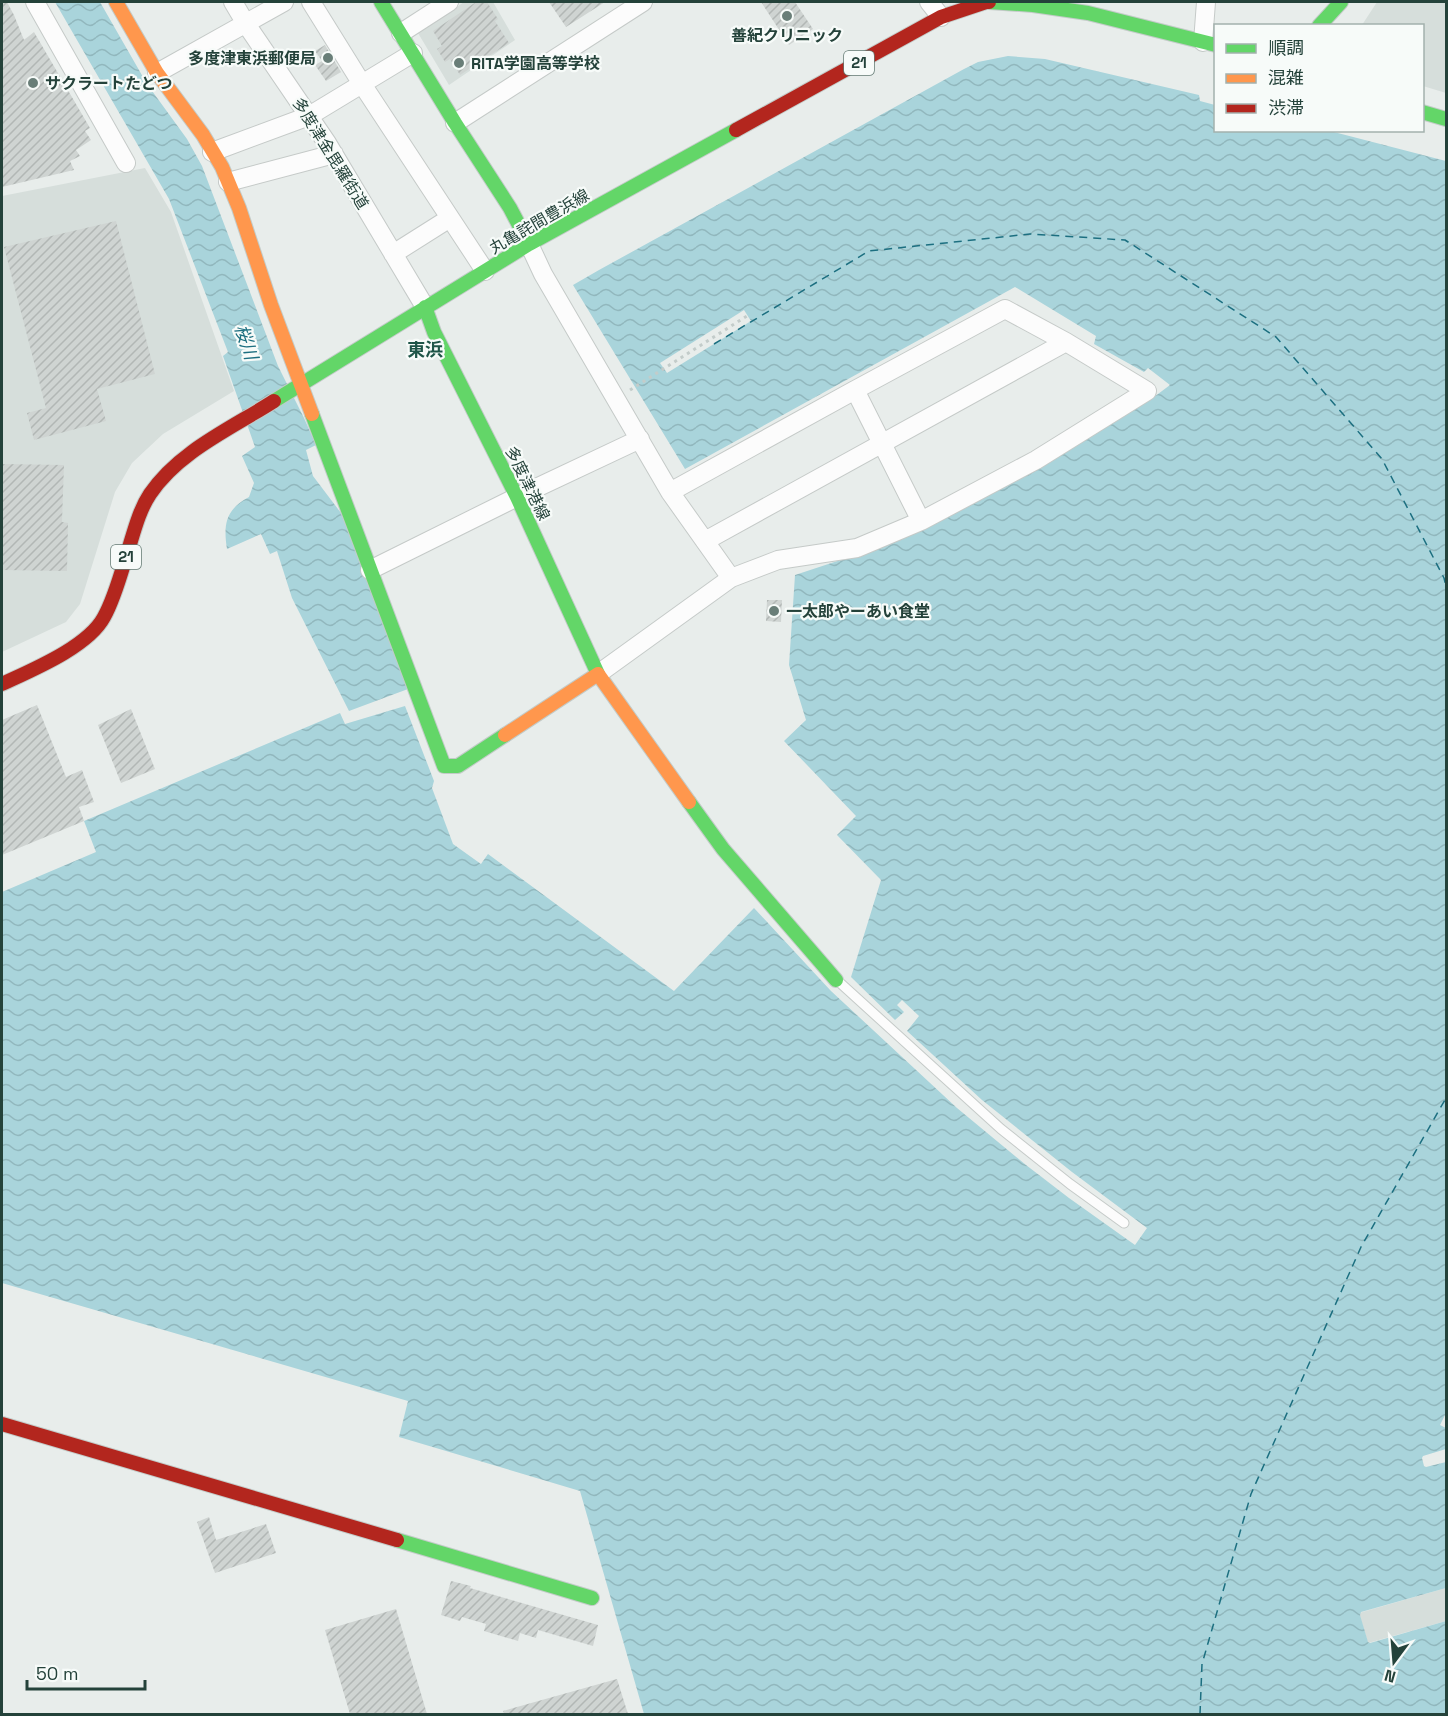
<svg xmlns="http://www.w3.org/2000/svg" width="1448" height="1716" font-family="'Space Grotesk','Noto Sans JP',sans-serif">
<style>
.built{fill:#d6dedb}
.water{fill:url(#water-waves)}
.pier{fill:#e8edeb}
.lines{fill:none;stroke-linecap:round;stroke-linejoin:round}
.ferry{stroke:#1c6f80;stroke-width:1.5;stroke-dasharray:8 6;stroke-linecap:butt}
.building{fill:url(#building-hatch)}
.lane-casing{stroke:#c5cac8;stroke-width:11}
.street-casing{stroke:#c5cac8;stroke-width:20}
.fast-casing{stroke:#c3cbc8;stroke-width:16}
.slow-casing{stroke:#c3cbc8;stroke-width:16}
.jam-casing{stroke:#c3cbc8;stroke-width:16}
.path{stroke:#c3ccca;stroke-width:3;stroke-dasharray:3 4.5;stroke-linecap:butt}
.lane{stroke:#fcfcfc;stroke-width:9}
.street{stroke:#fcfcfc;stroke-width:18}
.fast{stroke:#63d668;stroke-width:14}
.slow{stroke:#ff974d;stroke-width:14}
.jam{stroke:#b3261e;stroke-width:14}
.poi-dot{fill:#697e78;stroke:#f7fbf9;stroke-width:2}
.labels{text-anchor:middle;stroke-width:4.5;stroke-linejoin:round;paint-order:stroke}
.shield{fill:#f7fbf9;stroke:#637a73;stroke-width:1.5}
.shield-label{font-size:15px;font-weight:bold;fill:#24423a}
.poi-label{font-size:16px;font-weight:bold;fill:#24423a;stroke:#f7fbf9;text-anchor:start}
.street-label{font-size:16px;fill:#24423a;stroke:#f7fbf9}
.water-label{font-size:18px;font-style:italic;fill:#1c6f80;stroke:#f7fbf9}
.neighbourhood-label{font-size:18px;font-weight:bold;fill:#1f5548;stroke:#f7fbf9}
</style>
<defs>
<pattern id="water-waves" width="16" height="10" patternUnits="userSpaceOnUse" patternTransform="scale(1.5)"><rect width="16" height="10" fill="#a9d4db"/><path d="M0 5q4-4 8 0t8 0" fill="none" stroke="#91b7bd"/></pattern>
<pattern id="building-hatch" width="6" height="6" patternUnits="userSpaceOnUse" patternTransform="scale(1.5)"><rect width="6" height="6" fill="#cfd4d2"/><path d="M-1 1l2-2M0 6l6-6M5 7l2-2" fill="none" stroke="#b2b7b5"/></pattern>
</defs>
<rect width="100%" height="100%" fill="#e8edeb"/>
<path class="built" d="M464,2H493L515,40L449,85L418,33Z
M1377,2H1446V93L1423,86L1422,26L1362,25Z
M145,168L171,212L234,391L163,434L132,463L115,492L80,604L66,622L2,652V196Z
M1446,1588V1621L1368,1643L1359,1613Z"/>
<path class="water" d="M55,2H100L147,84L187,139L202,166L278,366L304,418L316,445L306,450L313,476L341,513L408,689L349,711L292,598L277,551L270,554L261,534L227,549C223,524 226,509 249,497L254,483L242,456L255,447L223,356L228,352L169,199Z
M1008,56L1045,59L1199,95L1200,101L1215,105L1216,130L1330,131L1446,161V1413L1440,1425L1446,1428V1449L1423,1456L1422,1458L1424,1466L1426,1467L1446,1462V1588L1361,1612L1360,1615L1368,1642L1370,1643L1446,1621V1714H644L580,1491L399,1437L408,1401L2,1283V892L96,852L84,821L340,713L345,724L405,706L434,781L432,788L453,844L481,864L488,854L674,991L754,908L831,991L957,1108L1026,1165L1069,1198L1135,1245L1147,1228L1072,1172L982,1100L907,1031L919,1016L902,1000L897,1005L904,1012L895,1020L851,977L881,880L837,835L856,816L784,741L806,720L789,665L795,575L883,546L1146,399L1150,400L1170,385L1148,368L1144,372L1094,344L1096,336L1015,287L685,469L573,285L599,270L964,69L978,62Z"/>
<path class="pier" d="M744,310L751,321L667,373L660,363Z"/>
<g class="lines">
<path class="ferry" d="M714,344L869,251L1030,234L1125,240L1276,337L1382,459L1444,578L1446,586
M1200,1714L1202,1664L1251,1494L1361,1247L1446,1098"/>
</g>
<path class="building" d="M2,2H7L14,15L24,40L34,32L90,128L85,131L91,140L76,150L80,156L70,161L74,170L2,187Z
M476,2H487L498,19L495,21L509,43L460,75L450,59L445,62L437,49L442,46L433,31Z
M549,2H605L566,27Z
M761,2H795L813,29L789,45Z
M325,45L341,72L326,81L315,65L322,61L315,51Z
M116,221L155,374L97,389L106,421L34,440L27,413L46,408L4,247Z
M2,464L64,465L62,522L68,523L67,571L2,570Z
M767,600H782L781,622L766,621Z
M37,705L66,777L82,770L94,802L79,807L84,821L2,855V720Z
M131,709L155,769L121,783L98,725Z
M209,1517L216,1540L266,1524L276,1553L215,1573L197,1522Z
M451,1581L471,1586L470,1588L598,1625L593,1646L538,1630L536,1638L520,1633L518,1641L484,1631L486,1624L462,1617L460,1621L441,1615Z
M396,1609L427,1714H350L325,1630Z
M617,1679L628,1714H504L503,1711Z"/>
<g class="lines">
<defs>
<path id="lane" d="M838,981L1001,1129L1070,1184L1124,1223"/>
<path id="street" d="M35,2L126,163
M233,2L246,24L327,143L425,307
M311,2L362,84L485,271
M929,2L941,17
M401,33L449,2
M1203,42L1206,2
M157,73L284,2
M455,123L643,2
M212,152L309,116L413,53
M228,182L334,154
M529,244L543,274L670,492L731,578
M393,254L450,218
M855,390L1005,309L1066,342L1147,391L1036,460L921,521
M705,541L1066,342
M370,570L517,497L640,439
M598,674L731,578L778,560L857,548L921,521L855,390L670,492"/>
<path id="fast" d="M381,2L455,123L510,208L529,244
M989,2L1033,5L1088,13L1216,45
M1319,26L1341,2
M1422,112L1446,119
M425,307L434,332L517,497L598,674
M274,401L529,244L736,130
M312,414L444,766H458L505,735
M689,802L723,849L836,980
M397,1540L592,1598"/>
<path id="slow" d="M116,2L157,73L203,135L222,167L239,208L271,305L312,414
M505,735L598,674L689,802"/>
<path id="jam" d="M736,130L941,17L986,2H989
M2,684C32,670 88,647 104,617C114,599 120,577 126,557C133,536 138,512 150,494C179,451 232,428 274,401
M2,1424L397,1540"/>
</defs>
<use href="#lane" class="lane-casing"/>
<use href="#street" class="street-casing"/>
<use href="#fast" class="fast-casing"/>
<use href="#slow" class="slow-casing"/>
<use href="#jam" class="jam-casing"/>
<path class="path" d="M630,390L747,316"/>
<use href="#lane" class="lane"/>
<use href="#street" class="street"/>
<use href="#fast" class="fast"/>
<use href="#slow" class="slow"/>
<use href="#jam" class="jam"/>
</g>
<g class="poi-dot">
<circle cx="787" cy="16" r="6"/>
<circle cx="328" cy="58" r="6"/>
<circle cx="459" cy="63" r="6"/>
<circle cx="33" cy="83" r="6"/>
<circle cx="774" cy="611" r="6"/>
</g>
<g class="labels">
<g class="shield">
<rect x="844" y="51" width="30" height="24" rx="4.5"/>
<rect x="111" y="545" width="30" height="24" rx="4.5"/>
</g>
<g class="shield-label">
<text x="859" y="68">21</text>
<text x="126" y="562">21</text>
</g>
<g class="poi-label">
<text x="787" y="41" text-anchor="middle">善紀クリニック</text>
<text x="316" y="64" text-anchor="end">多度津東浜郵便局</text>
<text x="471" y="69">RITA学園高等学校</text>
<text x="45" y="89">サクラートたどつ</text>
<text x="786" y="617">一太郎やーあい食堂</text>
</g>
<g class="street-label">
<text transform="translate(331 153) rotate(58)" y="6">多度津金毘羅街道</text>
<text transform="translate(539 221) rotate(-30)" y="6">丸亀詫間豊浜線</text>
<text transform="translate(528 483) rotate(64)" y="6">多度津港線</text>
</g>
<g class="water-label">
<text transform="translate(246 342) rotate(71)" y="6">桜川</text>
</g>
<g class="neighbourhood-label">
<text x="425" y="356">東浜</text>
</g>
</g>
<rect width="1448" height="1716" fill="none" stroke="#24423a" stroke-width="6"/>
<rect x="1214" y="24" width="210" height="108" fill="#f7fbf9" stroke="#a3b1ad" stroke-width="1.5"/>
<rect x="1226" y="44" width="30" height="9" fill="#63d668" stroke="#a3b1ad" stroke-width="1.5"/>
<text x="1268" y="54" font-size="18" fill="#24423a">順調</text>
<rect x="1226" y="74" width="30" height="9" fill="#ff974d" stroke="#a3b1ad" stroke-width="1.5"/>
<text x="1268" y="84" font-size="18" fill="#24423a">混雑</text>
<rect x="1226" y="104" width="30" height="9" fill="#b3261e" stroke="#a3b1ad" stroke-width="1.5"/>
<text x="1268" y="114" font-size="18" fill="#24423a">渋滞</text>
<g transform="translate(1394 1662) rotate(196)" stroke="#f7fbf9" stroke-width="4.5" paint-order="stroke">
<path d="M0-4.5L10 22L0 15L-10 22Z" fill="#24423a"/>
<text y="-9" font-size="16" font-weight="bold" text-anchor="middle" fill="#24423a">N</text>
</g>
<path d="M27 1680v9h118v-9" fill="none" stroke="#24423a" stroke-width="3"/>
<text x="36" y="1680" font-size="18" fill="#24423a" stroke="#f7fbf9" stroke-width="4.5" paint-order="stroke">50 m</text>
</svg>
